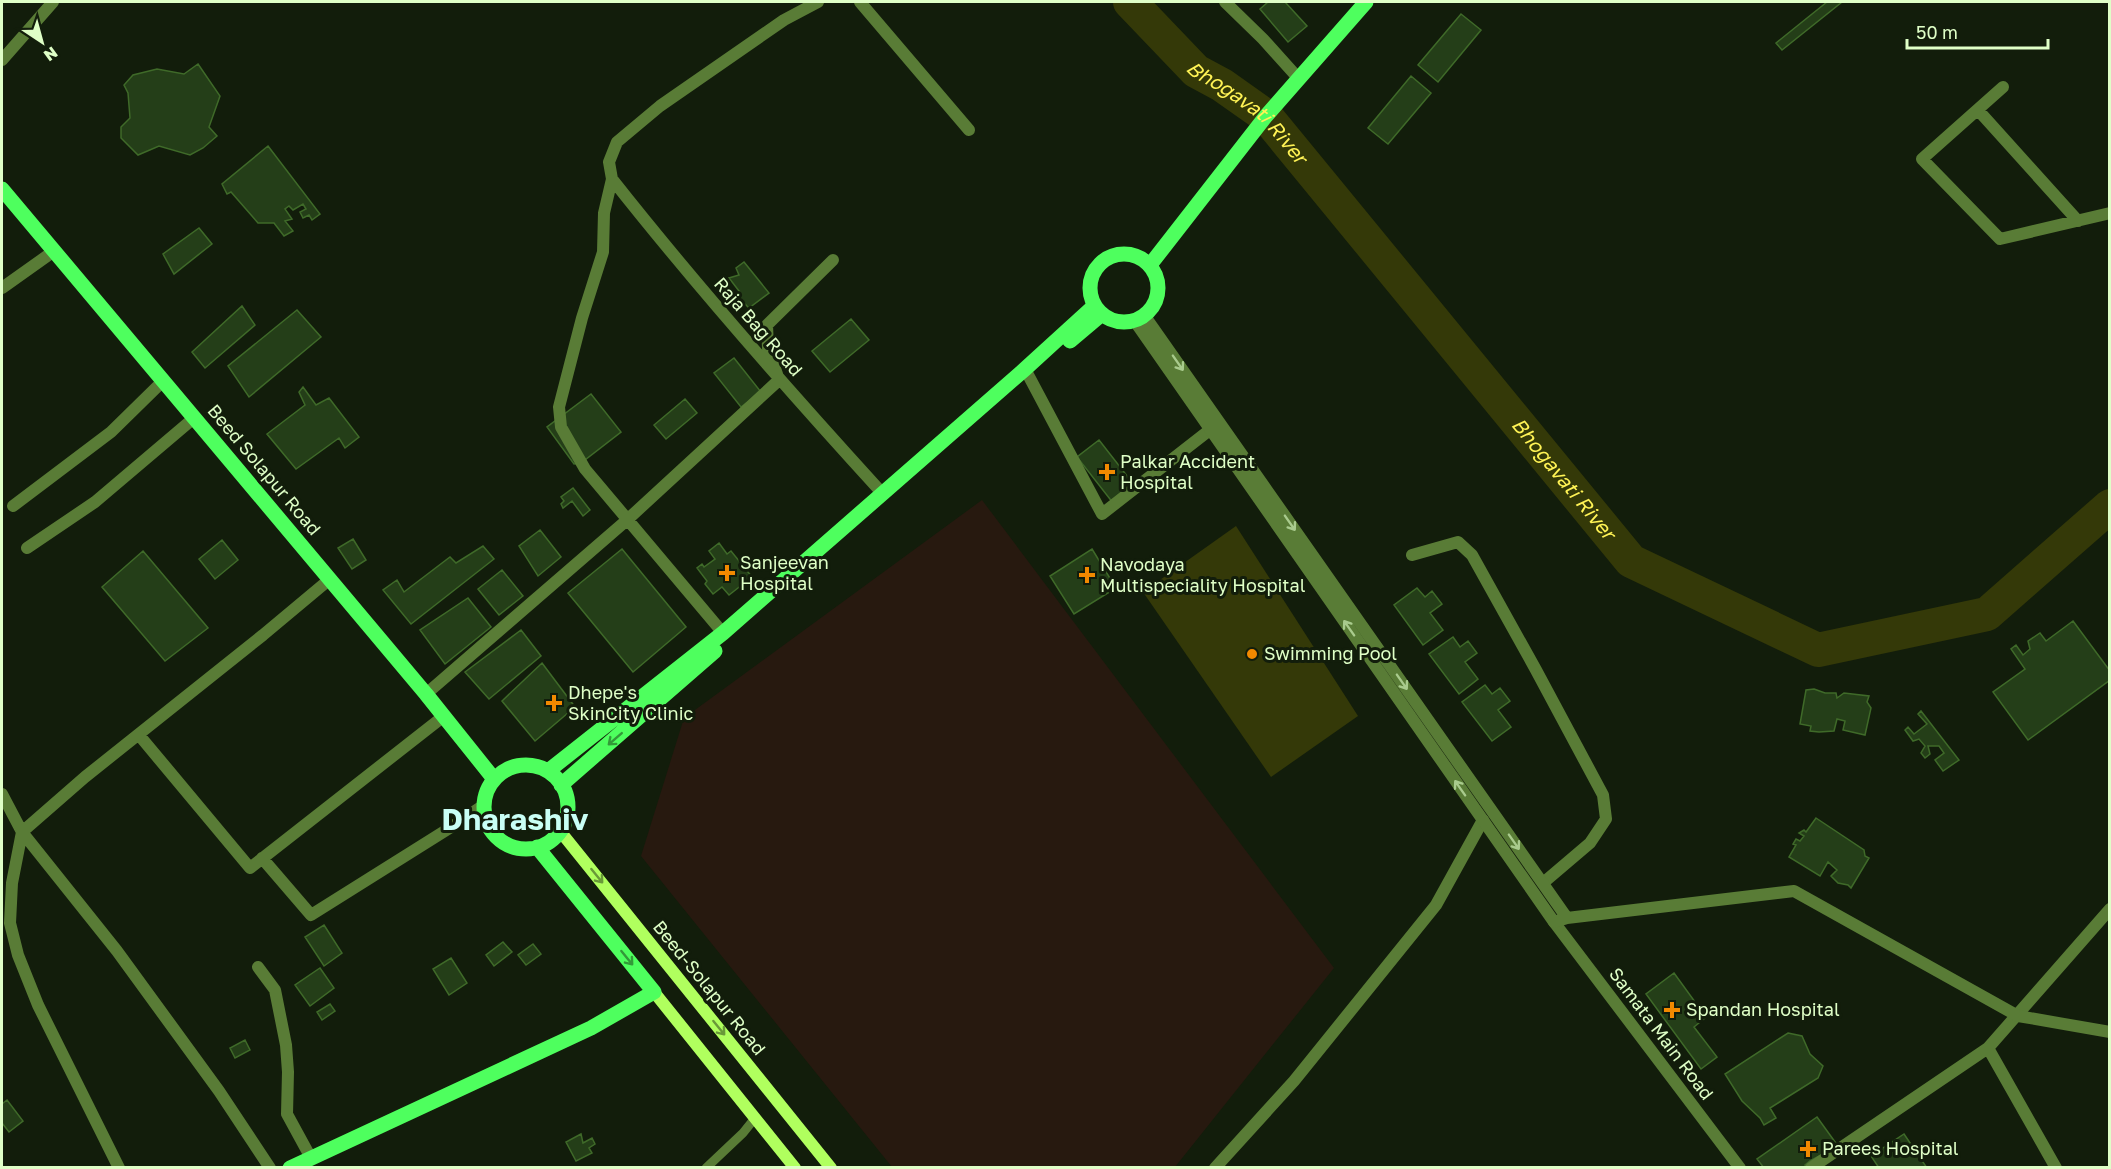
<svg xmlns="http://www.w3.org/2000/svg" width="2111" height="1169" font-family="'Golos Text',sans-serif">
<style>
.green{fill:#27190f}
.water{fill:#343908}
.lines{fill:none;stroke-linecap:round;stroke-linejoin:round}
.river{stroke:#343908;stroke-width:34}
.building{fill:#243e18;stroke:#3f6a29;stroke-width:1.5}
.service{stroke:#597c36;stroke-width:9}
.minor{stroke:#597c36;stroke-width:12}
.tertiary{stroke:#597c36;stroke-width:12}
.secondary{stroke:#b0ff5e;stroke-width:12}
.primary{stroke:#4eff5e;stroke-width:15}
.oneway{stroke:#a9cb8d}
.oneway2{stroke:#339939}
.oneway3{stroke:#699939}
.poi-dot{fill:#f28900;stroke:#121d0b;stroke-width:2}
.labels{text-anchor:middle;stroke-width:6;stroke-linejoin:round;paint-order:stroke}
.street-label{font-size:18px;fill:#dfffc7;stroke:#121d0b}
.poi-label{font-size:18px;fill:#dfffc7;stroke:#121d0b;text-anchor:start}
.water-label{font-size:20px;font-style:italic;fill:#fff355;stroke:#121d0b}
.town-label{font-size:30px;font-weight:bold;fill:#c9fff6;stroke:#121d0b}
</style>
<rect width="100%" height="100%" fill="#121d0b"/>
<path class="green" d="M982,500L1334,968L1175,1167H892L641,856L684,718Z"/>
<path class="water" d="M1236,526L1358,716L1271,777L1143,592Z"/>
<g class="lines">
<path class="river" id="s1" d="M1130,2L1196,71L1222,85L1266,116L1631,561L1818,650L1987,614L2110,506"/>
</g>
<path class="building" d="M1268,2H1285L1307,26L1288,42L1260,9Z
M1827,2H1842L1782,50L1776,43Z
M1461,14L1481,30L1438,82L1418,65Z
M198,64L220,96L209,127L217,136L203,148L190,155L159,146L138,155L121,138V127L130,118L128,93L124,85L133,75L157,69L184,74Z
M1411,76L1431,93L1388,144L1368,128Z
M268,146L320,214L312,220L309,215L303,218L300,212L306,209L303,204L293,210L289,206L285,209L292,219L285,221L293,231L284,236L274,223H258L231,192L227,194L222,184Z
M199,228L212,244L174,274L163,254Z
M744,262L769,293L749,308L745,304L742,306L734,296L739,291L729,278L739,275L736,268Z
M242,306L255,325L205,368L192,352Z
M297,310L321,337L249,397L228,366Z
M851,319L869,340L830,372L812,351Z
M734,358L761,392L741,407L714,373Z
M303,387L316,405L329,398L359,437L345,448L339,438L296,469L267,434L305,405L299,392Z
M591,394L621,432L581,463L574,464L547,427Z
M685,399L697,413L666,439L654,425Z
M1099,440L1135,486L1113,503L1077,457Z
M573,488L590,510L583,516L572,501L563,508L561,504L564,501L561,497Z
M540,530L561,557L538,576L519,546Z
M353,539L366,560L352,569L338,548Z
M222,540L238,560L215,579L199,559Z
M719,543L727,554L731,551L752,577L729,595L722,587L713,594L705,584L707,581L697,568L702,564L704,567L715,559L709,551Z
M483,546L494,559L411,624L383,590L397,580L404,592L450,557L456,563Z
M622,549L686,627L633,672L568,593Z
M1092,549L1116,588L1074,614L1050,576Z
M143,551L208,628L165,661L102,587Z
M502,570L523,596L499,615L478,589Z
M1417,588L1425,597L1432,591L1442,604L1430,613L1443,630L1423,645L1394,605Z
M468,598L491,627L445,664L420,630Z
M2073,621L2110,671V680L2028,740L1993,692L2025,669L2011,649L2016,645L2023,655L2030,649L2028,641L2040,633L2046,641Z
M521,630L541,656L489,699L465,672Z
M1453,637L1460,647L1468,641L1477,653L1465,662L1478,679L1459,694L1429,654Z
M542,663L575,707L535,741L502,701Z
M1485,685L1492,694L1500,688L1510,701L1498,710L1511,727L1492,741L1462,702Z
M1814,689L1825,693H1836L1837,698L1844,693L1869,696L1867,702L1871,708L1865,735L1843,730L1845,721L1837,719L1834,731L1819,732L1810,731L1811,726L1800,724L1806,690Z
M1921,711L1959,760L1943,771L1935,760L1944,753L1939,746H1928L1930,754L1925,758L1921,753L1925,746L1919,739L1913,741L1905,730L1908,727L1914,734L1927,724L1918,714Z
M1816,818L1864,850L1865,856L1869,858L1851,888L1848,885L1838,883L1831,876L1837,870L1828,862L1820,876L1789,857L1796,845L1793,844L1796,839L1800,841L1804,836L1799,833L1804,830L1806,832Z
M324,925L342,953L324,966L305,937Z
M503,942L512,952L494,966L486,955Z
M533,944L541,954L526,965L518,955Z
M451,958L467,983L449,995L433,969Z
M320,968L334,988L310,1006L295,985Z
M1674,973L1706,1017L1694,1027L1717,1057L1701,1069L1646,994Z
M330,1004L335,1011L322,1020L317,1012Z
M1788,1033L1802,1036L1810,1054L1823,1066L1818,1078L1770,1108L1776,1118L1764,1125L1760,1118L1742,1101L1725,1074Z
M245,1040L250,1050L235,1058L230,1048Z
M7,1100L23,1121L9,1132L2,1123V1104Z
M1817,1117L1838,1146L1810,1161L1805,1165L1807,1167L1764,1168L1757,1159Z
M581,1134L583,1143L592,1138L595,1144L589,1148L592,1153L576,1161L566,1142Z
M1904,1134L1927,1168H1879L1871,1156Z"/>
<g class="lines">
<path class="service" d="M706,1168L743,1133L755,1118"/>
<path class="minor" d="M860,2L969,130
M1225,2L1263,39L1299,79
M2,60L53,2
M2003,87L1922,159L2000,239L2110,213
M1978,110L2078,221
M612,179C698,288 789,391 883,494
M2,288L54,251
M1025,369L1102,514L1211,429
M13,506L111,432L163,381
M27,548L95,502L194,418
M1412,555L1458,542L1472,555L1536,670L1603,795L1606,819L1590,843L1543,883
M723,633L585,469L561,427L559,407L582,318L603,252L604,213L612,179L609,162L617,142L660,106L784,20L818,2
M426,694L627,520L779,380L768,348L767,325L833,260
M139,735L250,868L444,716
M2,794L22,832L117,951L219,1091L270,1168
M262,858L311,915L456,824L484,805
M1554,922L1740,1168
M258,967L275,990L286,1045L288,1072L287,1114L311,1158
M119,1168L38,1005L18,955L10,923L12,883L22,832L85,777L263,635L330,579
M1215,1168L1294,1081L1436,905L1483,820
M1811,1168L1988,1048
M2056,1168L1988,1048L2110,909"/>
<path class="tertiary" d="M1144,315L1567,918
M1134,320L1554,922L1567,918L1794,891L2018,1016L2110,1032"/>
<path class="secondary" d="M560,831L831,1168
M654,992L795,1168"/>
<path class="primary" d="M2,189L426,694L494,779
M1090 288a34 34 0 1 1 68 0a34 34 0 1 1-68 0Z
M1150,265L1266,116L1366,2
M1070,341L1102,314
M484 807a42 42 0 1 1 84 0a42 42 0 1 1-84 0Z
M548,771L723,633L1025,369L1094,306
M561,785L715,651
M290,1168L591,1028L654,992L537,847"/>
</g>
<defs><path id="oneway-shaft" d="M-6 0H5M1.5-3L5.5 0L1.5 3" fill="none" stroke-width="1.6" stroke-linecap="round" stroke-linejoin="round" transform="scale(1.5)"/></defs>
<g class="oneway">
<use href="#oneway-shaft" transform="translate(1178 363) rotate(55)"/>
<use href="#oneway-shaft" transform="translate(1290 523) rotate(55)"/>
<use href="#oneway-shaft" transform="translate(1349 628) rotate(-125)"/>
<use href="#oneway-shaft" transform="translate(1402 682) rotate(55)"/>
<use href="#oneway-shaft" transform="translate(1460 788) rotate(-125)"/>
<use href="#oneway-shaft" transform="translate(1514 842) rotate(55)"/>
</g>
<g class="oneway2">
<use href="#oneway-shaft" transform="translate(615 739) rotate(139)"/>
<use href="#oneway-shaft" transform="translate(627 958) rotate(51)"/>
</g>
<g class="oneway3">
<use href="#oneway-shaft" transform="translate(597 876) rotate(51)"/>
<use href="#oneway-shaft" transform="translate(719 1028) rotate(51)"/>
</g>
<g class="poi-dot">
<path d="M1104 463h6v6h6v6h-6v6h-6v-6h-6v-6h6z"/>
<path d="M724 564h6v6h6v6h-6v6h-6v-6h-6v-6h6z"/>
<path d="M1084 566h6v6h6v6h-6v6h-6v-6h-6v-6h6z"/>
<circle cx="1252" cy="654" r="6"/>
<path d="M551 694h6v6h6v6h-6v6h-6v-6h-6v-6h6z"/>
<path d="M1669 1001h6v6h6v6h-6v6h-6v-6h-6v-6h6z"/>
<path d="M1805 1140h6v6h6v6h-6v6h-6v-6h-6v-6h6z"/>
</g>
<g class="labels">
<g class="street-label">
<text transform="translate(758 327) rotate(49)" y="6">Raja Bag Road</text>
<text transform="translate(264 470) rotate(50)" y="6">Beed Solapur Road</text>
<text transform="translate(709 988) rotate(51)" y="6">Beed-Solapur Road</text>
<text transform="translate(1661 1034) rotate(53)" y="6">Samata Main Road</text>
</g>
<g class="poi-label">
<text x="1120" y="468">Palkar Accident<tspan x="1120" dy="21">Hospital</tspan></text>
<text x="740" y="569">Sanjeevan<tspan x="740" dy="21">Hospital</tspan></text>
<text x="1100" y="571">Navodaya<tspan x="1100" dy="21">Multispeciality Hospital</tspan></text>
<text x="1264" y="660">Swimming Pool</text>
<text x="568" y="699">Dhepe's<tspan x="568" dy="21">SkinCity Clinic</tspan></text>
<text x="1686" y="1016">Spandan Hospital</text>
<text x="1822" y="1155">Parees Hospital</text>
</g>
<g class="water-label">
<text dy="7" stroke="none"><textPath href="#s1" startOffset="162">Bhogavati River</textPath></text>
<text dy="7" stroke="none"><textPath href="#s1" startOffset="648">Bhogavati River</textPath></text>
</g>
<g class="town-label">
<text x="515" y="830">Dharashiv</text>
</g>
</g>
<rect width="2111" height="1169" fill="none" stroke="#dfffc7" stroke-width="6"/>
<g transform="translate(42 42) rotate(144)" stroke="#121d0b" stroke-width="4.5" paint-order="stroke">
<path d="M0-4.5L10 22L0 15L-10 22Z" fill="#dfffc7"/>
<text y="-9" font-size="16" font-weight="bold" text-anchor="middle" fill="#dfffc7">N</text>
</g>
<path d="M1907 39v9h141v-9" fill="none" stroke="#dfffc7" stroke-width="3"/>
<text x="1916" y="39" font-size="18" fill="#dfffc7" stroke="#121d0b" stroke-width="4.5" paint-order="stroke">50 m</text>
</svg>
